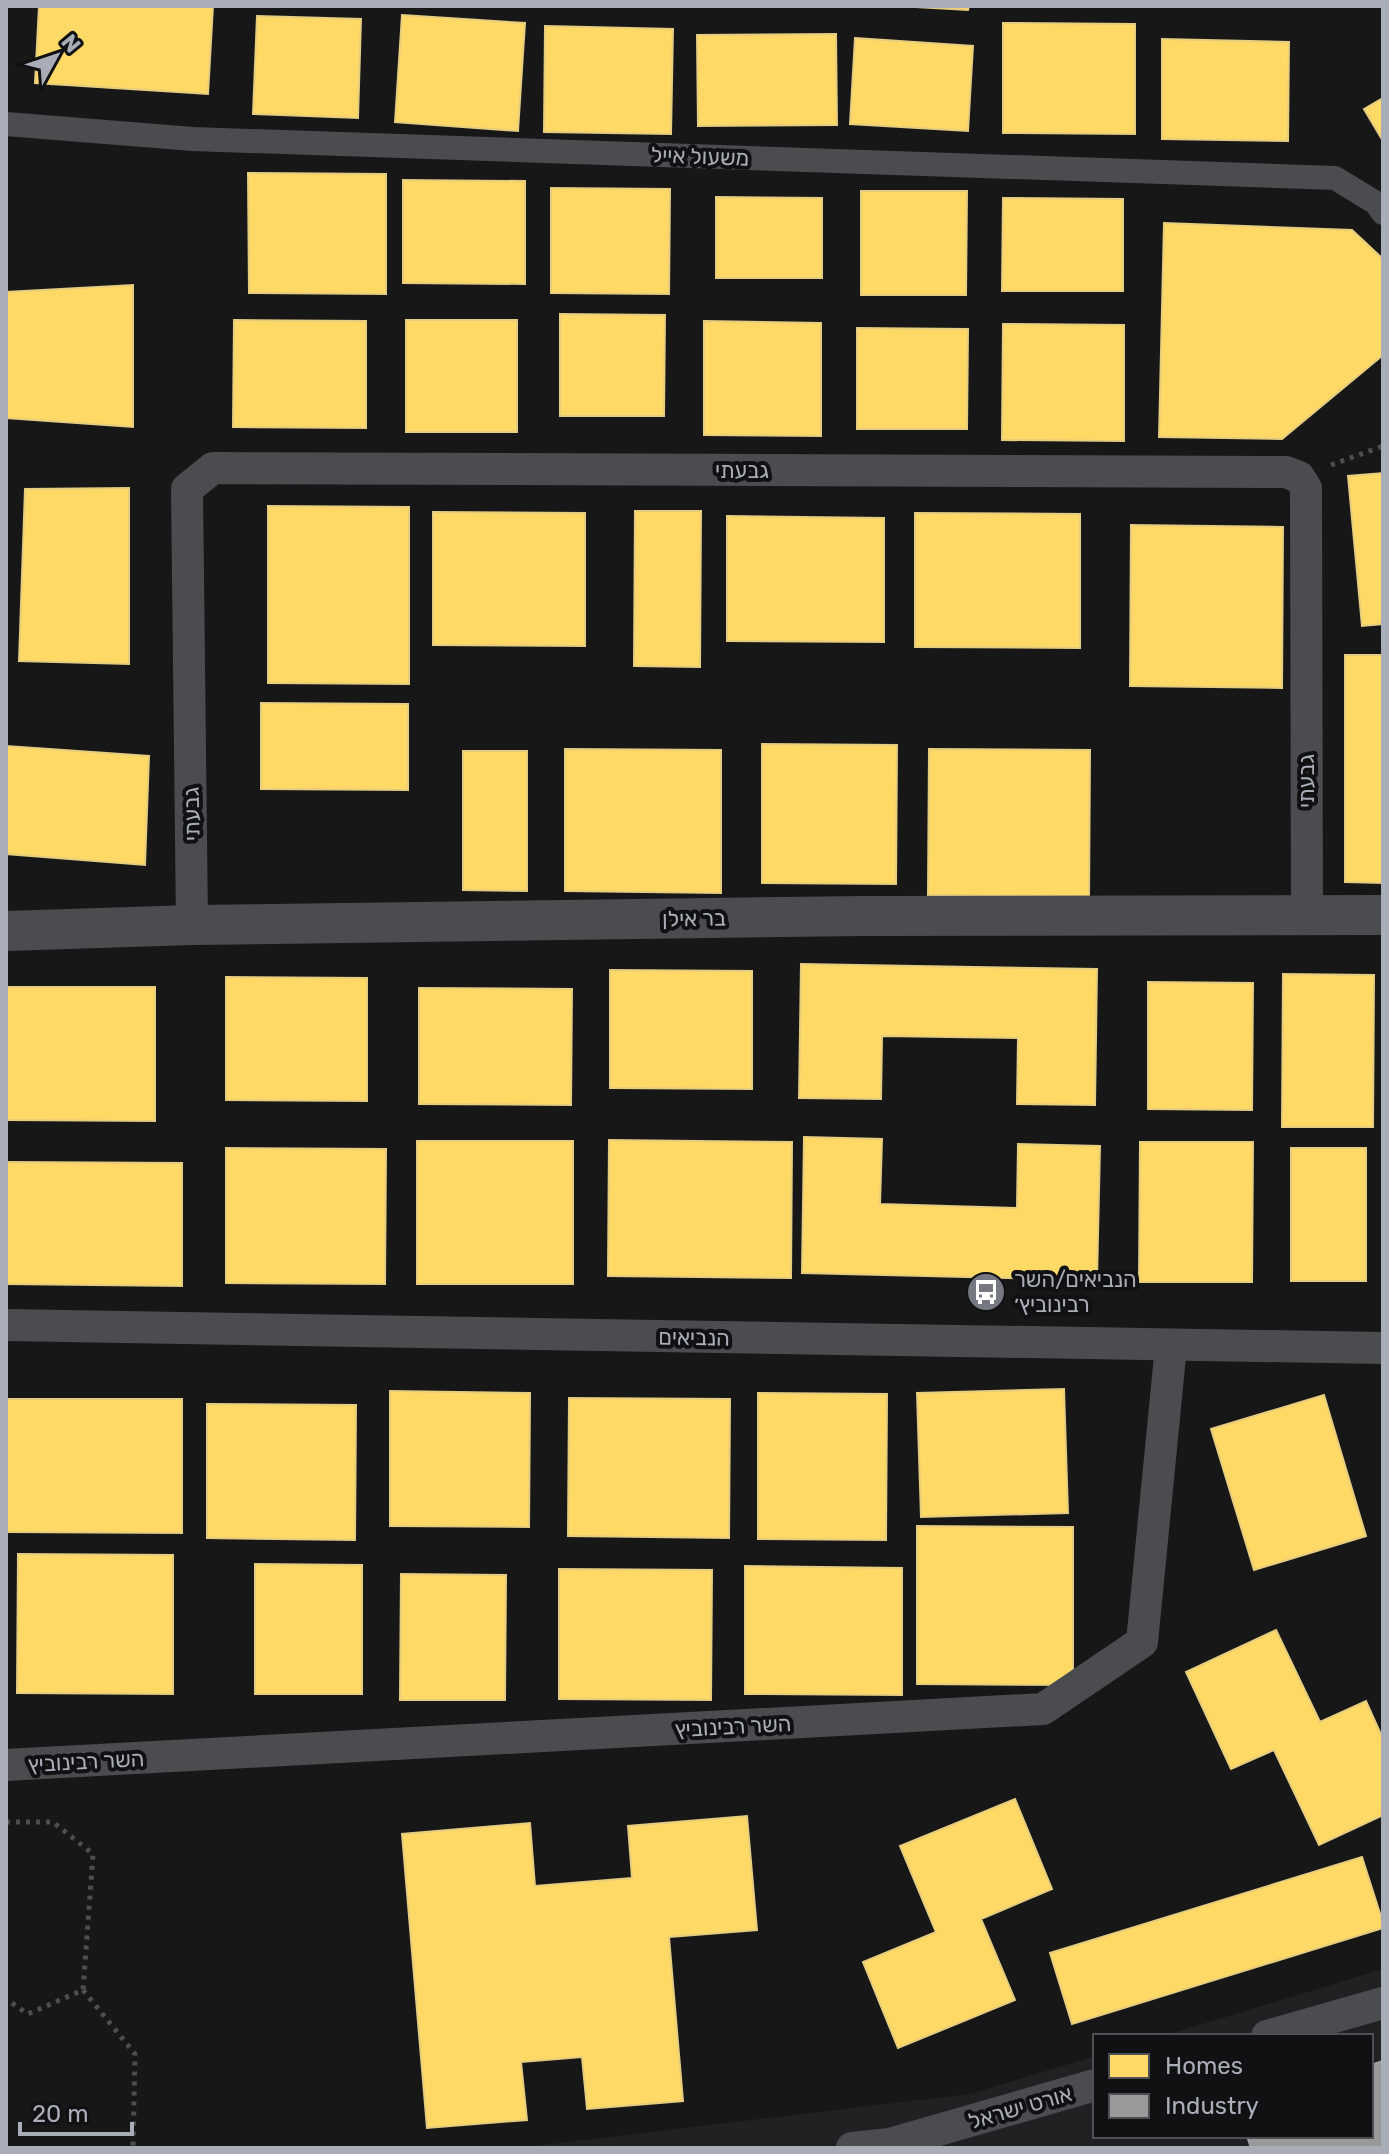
<svg xmlns="http://www.w3.org/2000/svg" width="1389" height="2154" font-family="Rubik,Heebo,sans-serif">
<style>
.built{fill:#212123}
.homes{fill:#ffd966;stroke:#e5cc7f;stroke-width:2}
.industry{fill:#999;stroke:#9e9fa2;stroke-width:2}
.lines{fill:none;stroke-linecap:round;stroke-linejoin:round}
.path{stroke:#4d4e52;stroke-width:5;stroke-dasharray:4 6;stroke-linecap:butt}
.pedestrian{stroke:#4b4c50;stroke-width:24}
.minor{stroke:#4b4c50;stroke-width:32}
.tertiary{stroke:#4b4c50;stroke-width:40}
.labels{text-anchor:middle;stroke-width:8;stroke-linejoin:round;paint-order:stroke}
.street-label{font-size:22px;fill:#a8adb8;stroke:#111113}
.poi-label{font-size:22px;fill:#a8adb8;stroke:#111113;text-anchor:start}
</style>
<rect width="100%" height="100%" fill="#171717"/>
<path class="built" d="M1383,1969V2148H517L970,2094L1095,2056V2136H1371V2036H1163Z"/>
<path class="homes" d="M39,6H213L208,94L35,83Z
M898,6H969L968,10Z
M402,15L525,23L518,131L395,122Z
M257,16L361,19L358,118L253,114Z
M1003,23L1135,24V134L1003,133Z
M545,26L673,29L671,134L544,132Z
M836,34L837,125L698,126L697,35Z
M855,38L973,46L968,131L850,124Z
M1162,39L1289,42L1288,141L1162,139Z
M1383,98V141L1364,109Z
M248,173L386,174V294L249,293Z
M403,180L525,181V284L403,283Z
M551,188L670,189L669,294L551,293Z
M861,191H967L966,295H861Z
M716,197L822,198V278H716Z
M1003,198L1123,199V291H1002Z
M1164,223L1352,230L1383,259V355L1282,439L1159,437Z
M133,285V427L6,418V292Z
M560,314L665,315L664,416H560Z
M234,320L366,321V428L233,427Z
M406,320H517V432H406Z
M704,321L821,323V436L704,435Z
M1003,324L1124,325V441L1002,440Z
M857,328L968,329L967,429H857Z
M1383,473V624L1362,626L1348,476Z
M129,488V664L19,661L25,489Z
M268,506L409,507V684L268,683Z
M635,511H701L700,667L634,666Z
M433,512L585,513V646L433,645Z
M915,513L1080,514V648L915,647Z
M727,516L884,518V642L727,641Z
M1131,525L1283,527L1282,688L1130,686Z
M1345,655H1383V883L1345,882Z
M261,703L408,704V790L261,789Z
M762,744L897,745L896,884L762,883Z
M6,746L149,756L145,865L6,854Z
M565,749L721,750V893L565,891Z
M929,749L1090,750L1089,896L928,895Z
M463,751H527V891L463,890Z
M801,964L1097,969L1095,1105L1017,1104L1018,1038L882,1036L881,1099L799,1098Z
M610,970L752,971V1089L610,1088Z
M1283,974L1374,975L1373,1127H1282Z
M226,977L367,978V1101L226,1100Z
M1148,982L1253,983L1252,1110L1148,1109Z
M6,987H155V1121L6,1120Z
M419,988L572,989L571,1105L419,1104Z
M804,1137L882,1139L880,1204L1017,1208L1018,1144L1100,1146L1097,1280L802,1273Z
M609,1140L792,1142L791,1278L608,1276Z
M417,1141H573V1284H417Z
M1140,1142H1253L1252,1282H1139Z
M226,1148L386,1149L385,1284L226,1283Z
M1291,1148H1366V1281H1291Z
M6,1162L182,1163V1286L6,1284Z
M1064,1389L1068,1513L921,1517L917,1393Z
M390,1391L530,1393L529,1527L390,1526Z
M758,1393L887,1394L886,1540L758,1539Z
M1324,1395L1366,1536L1254,1570L1211,1429Z
M569,1398L730,1399L729,1538L568,1536Z
M6,1399H182V1533L6,1532Z
M207,1404L356,1405L355,1540L207,1538Z
M917,1526L1073,1527V1685L917,1684Z
M18,1554L173,1555V1694L17,1693Z
M255,1564L362,1565V1694H255Z
M745,1566L902,1568V1695L745,1694Z
M559,1569L712,1570L711,1700L559,1699Z
M401,1574L506,1575L505,1700H400Z
M1276,1630L1320,1722L1366,1701L1383,1739V1815L1319,1845L1274,1750L1231,1769L1186,1672Z
M1015,1799L1052,1889L981,1919L1015,2000L898,2048L863,1962L936,1932L900,1846Z
M747,1816L757,1930L669,1937L683,2101L587,2109L582,2057L521,2062L527,2120L427,2128L402,1834L530,1823L535,1886L632,1878L628,1826Z
M1362,1857L1383,1923V1928L1072,2024L1050,1953Z"/>
<path class="industry" d="M1383,2061V2148H1251L1247,2136H1371V2065Z"/>
<g class="lines">
<path class="path" d="M1331,465L1383,446
M6,1822H53L93,1854L83,1990L28,2014L6,1999
M83,1990L135,2054L133,2148"/>
<path class="pedestrian" d="M6,124L193,139L1335,178L1376,203L1383,213"/>
<path class="minor" d="M192,925L187,489L213,468L1286,472L1299,477L1306,488L1307,916
M6,1325L1383,1348
M6,1765L1043,1709L1142,1642L1171,1346
M1267,2036L1383,2003
M852,2148L890,2144L1095,2085"/>
<path class="tertiary" d="M6,931L192,925L863,916L1383,915"/>
</g>
<defs>
<symbol id="bus-disc" viewBox="-11 -11 22 22"><circle r="9.5" fill="#757880" stroke="#111113"/><path d="M-5-6H5V4H4V6H2V4H-2V6H-4V4H-5ZM-3.5-4V0h7V-4ZM-3.5 1.2v1.5H-2V1.2ZM2 1.2v1.5H3.5V1.2Z" fill="#fff"/></symbol>
</defs>
<g fill-rule="evenodd">
<use href="#bus-disc" x="964" y="1270" width="44" height="44"/>
</g>
<g class="labels">
<g class="street-label">
<text transform="translate(700 156) rotate(2)" y="8">משעול אייל</text>
<text x="742" y="478">גבעתי</text>
<text transform="translate(1306 781) rotate(-90)" y="8">גבעתי</text>
<text transform="translate(191 814) rotate(-91)" y="8">גבעתי</text>
<text transform="translate(694 918) rotate(-1)" y="8">בר אילן</text>
<text transform="translate(694 1337) rotate(1)" y="8">הנביאים</text>
<text transform="translate(733 1726) rotate(-3)" y="8">השר רבינוביץ</text>
<text transform="translate(86 1761) rotate(-3)" y="8">השר רבינוביץ</text>
<text transform="translate(1020 2107) rotate(-16)" y="8">אורט ישראל</text>
</g>
<g class="poi-label">
<text x="1014" y="1287">הנביאים/השר<tspan x="1014" dy="25">רבינוביץ׳</tspan></text>
</g>
</g>
<rect width="1389" height="2154" fill="none" stroke="#a8adb8" stroke-width="16"/>
<rect x="1093" y="2034" width="280" height="104" fill="#111113" stroke="#4d4f55" stroke-width="2"/>
<rect x="1109" y="2054" width="40" height="24" fill="#ffd966" stroke="#4d4f55" stroke-width="2"/>
<text x="1165" y="2074" font-size="24" fill="#a8adb8">Homes</text>
<rect x="1109" y="2094" width="40" height="24" fill="#999999" stroke="#4d4f55" stroke-width="2"/>
<text x="1165" y="2114" font-size="24" fill="#a8adb8">Industry</text>
<g transform="translate(56 56) rotate(50)" stroke="#111113" stroke-width="6" paint-order="stroke">
<path d="M0-6L14 30L0 20L-14 30Z" fill="#a8adb8"/>
<text y="-12" font-size="22" font-weight="bold" text-anchor="middle" fill="#a8adb8">N</text>
</g>
<path d="M20 2122v12h112v-12" fill="none" stroke="#a8adb8" stroke-width="4"/>
<text x="32" y="2122" font-size="24" fill="#a8adb8" stroke="#111113" stroke-width="6" paint-order="stroke">20 m</text>
</svg>
